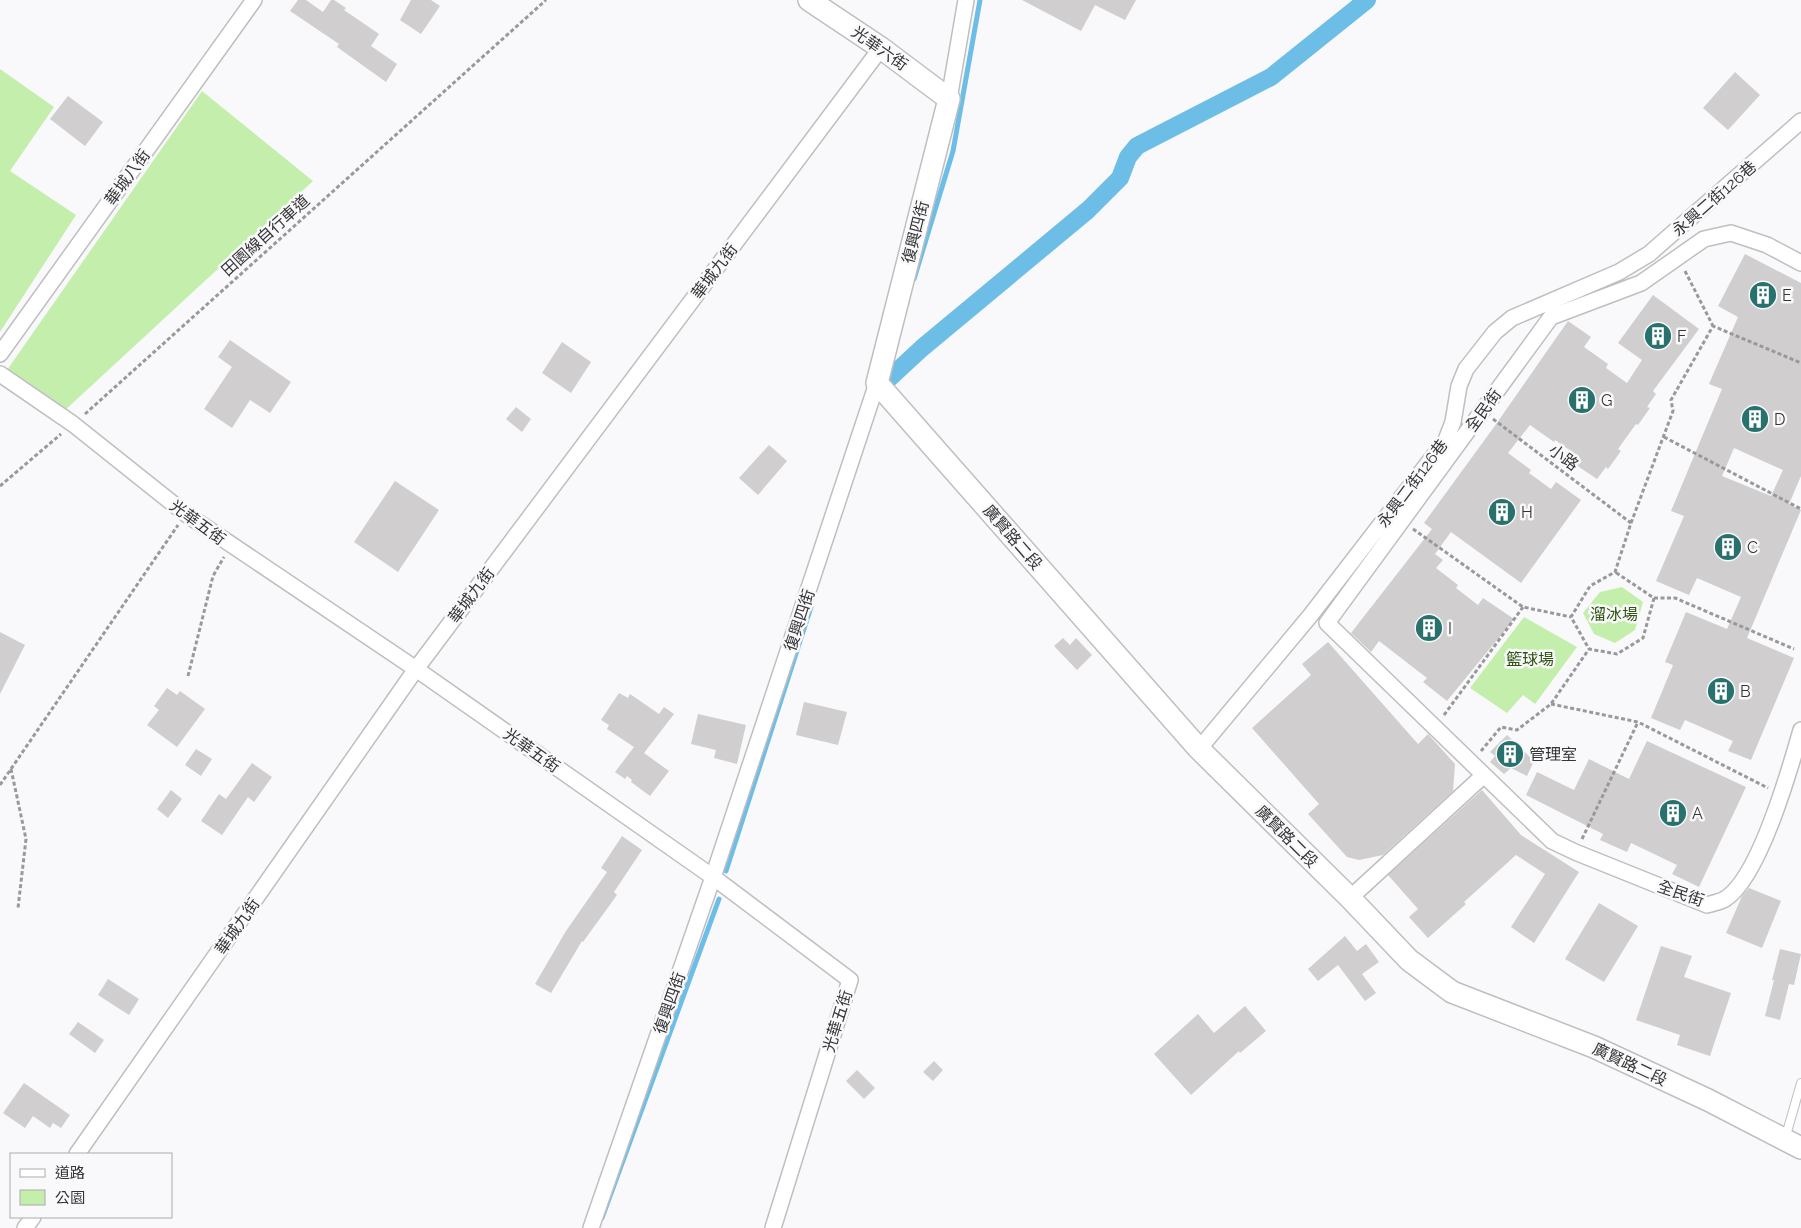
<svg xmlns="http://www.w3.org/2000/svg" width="1801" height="1228" font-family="Raleway,'Noto Sans TC',sans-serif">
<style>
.green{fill:#c4eeab}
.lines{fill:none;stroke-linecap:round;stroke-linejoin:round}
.stream{stroke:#6dbee7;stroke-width:5}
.canal{stroke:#6dbee7;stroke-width:18}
.building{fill:#d0cece;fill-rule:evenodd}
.lane-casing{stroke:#bfbfc1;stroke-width:10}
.street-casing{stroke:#bfbfc1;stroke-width:18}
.secondary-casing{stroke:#bfbfc1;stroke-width:24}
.path{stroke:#99999b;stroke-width:3;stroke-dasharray:4 2.5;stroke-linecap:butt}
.lane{stroke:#fff;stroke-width:8}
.street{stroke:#fff;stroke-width:15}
.secondary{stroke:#fff;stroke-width:21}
.labels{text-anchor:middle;stroke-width:5;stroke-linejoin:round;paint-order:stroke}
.street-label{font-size:16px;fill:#353536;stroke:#f9f9fb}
.poi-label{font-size:16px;fill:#353536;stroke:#f9f9fb;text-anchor:start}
.park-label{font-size:16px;fill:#2f5411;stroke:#f9f9fb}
</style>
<rect width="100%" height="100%" fill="#f9f9fb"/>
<path class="green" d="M0,69L54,107L10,171L76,215L0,332Z
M202,91L313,181L63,412L7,370Z
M1622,587L1643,602L1635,630L1615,643L1594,634L1583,613L1600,592Z
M1524,617L1577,647L1535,704L1523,695L1507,713L1470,688Z"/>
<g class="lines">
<path class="stream" d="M914,279L953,151L980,0
M726,871L811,607
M602,1218L719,899"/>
<path class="canal" d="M881,386L922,348L1088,210L1120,178L1128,157L1137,146L1271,77L1367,0"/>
</g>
<path class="building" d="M298,0H306L323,12L331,0H334L346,8L344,10L379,34L371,46L397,64L386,82L337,47L339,44L290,11Z
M411,0H431L440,6L421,34L400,20Z
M1022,0H1136L1125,20L1095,5L1081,31Z
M1735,72L1760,95L1728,130L1703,108Z
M68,96L103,122L85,146L50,119Z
M1745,254L1801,283V476L1789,504L1801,510L1747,638L1794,658L1751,760L1728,751L1733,741L1685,720L1680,730L1651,718L1673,665L1665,662L1686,612L1727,629L1741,597L1697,578L1689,595L1656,581L1684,516L1671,511L1722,389L1709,384L1738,317L1718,306ZM1734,448L1783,470L1771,496L1722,476Z
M1653,295L1699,329L1653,391L1656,394L1647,407L1650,408L1638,425L1636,424L1618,449L1621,451L1608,469L1606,467L1597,479L1573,463L1578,456L1555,440L1554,442L1530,425L1508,453L1531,470L1529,473L1551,489L1556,482L1581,500L1521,583L1451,532L1435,554L1443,560L1436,568L1458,585L1456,588L1478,605L1483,598L1514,619L1447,701L1423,682L1427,678L1379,641L1371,652L1351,633L1432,529L1424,523L1494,427L1568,321L1591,337L1584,347L1608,364L1606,368L1627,383L1642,360L1618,343Z
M230,340L291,382L270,413L250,400L232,428L204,409L232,367L218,357Z
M562,342L591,362L571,393L542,373Z
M516,407L531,419L522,432L506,419Z
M769,445L787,461L758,495L739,478Z
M395,481L439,510L398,572L354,542Z
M0,632L25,645L0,694Z
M1063,638L1070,645L1076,638L1092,655L1077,670L1054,646Z
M1328,642L1418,744L1428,734L1455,764L1453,791L1383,855L1359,860L1347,857L1308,814L1319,804L1252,728L1311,675L1302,664Z
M167,688L177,695L180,691L205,709L177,747L147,725L159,710L154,706Z
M619,693L628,698L630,694L659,714L664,707L674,714L644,753L669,771L650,796L631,782L632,780L627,776L625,779L615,772L634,747L607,729L609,725L601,720Z
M804,702L847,712L838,745L796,735Z
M698,714L746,725L737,764L714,758L716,750L691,744Z
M1507,735L1534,761L1527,776L1511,768L1504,774L1490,762L1495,756L1490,752Z
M1647,741L1746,787L1699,887L1672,874L1677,865L1631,843L1627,852L1600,840L1603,834L1526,795L1537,772L1574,790L1589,759L1629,779Z
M196,749L212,759L201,776L185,765Z
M252,763L272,777L254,802L248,797L222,835L201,821L219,794L226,799Z
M171,790L182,799L168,818L157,809Z
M1482,790L1521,835L1579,872L1534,943L1511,927L1545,874L1516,855L1464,902L1466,904L1428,938L1409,917L1418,909L1388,875Z
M622,836L642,850L614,892L617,895L583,942L582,941L551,993L535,984L566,931L607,872L601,868Z
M1749,888L1781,901L1762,948L1726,933L1742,896Z
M1599,903L1638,926L1604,982L1565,959Z
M1345,936L1357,951L1366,944L1379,962L1362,974L1376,993L1365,1001L1338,965L1318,981L1308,969Z
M1661,946L1692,956L1684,977L1731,993L1710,1056L1677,1045L1680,1035L1636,1020Z
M1780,949L1801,954L1794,985L1789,984L1780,1020L1765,1016L1774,980H1772Z
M108,979L139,999L129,1015L98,995Z
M1245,1006L1266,1031L1240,1053L1239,1051L1191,1095L1154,1054L1198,1014L1214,1033Z
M78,1022L104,1040L95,1053L69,1034Z
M934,1061L943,1070L933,1081L923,1072Z
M857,1070L875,1088L864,1099L846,1081Z
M24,1083L70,1115L61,1128L53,1123L50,1128L33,1116L25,1128L3,1113Z"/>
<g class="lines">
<defs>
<path id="lane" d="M1785,1139L1801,1083"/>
<path id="street" d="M949,99L966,0
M1801,263L1767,245L1731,233L1704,239L1641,283L1551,317L1327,623L1552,841L1575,852L1707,905C1713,903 1720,902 1725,899C1759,878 1790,769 1801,730
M0,354L254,0
M0,374L73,424L186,514L416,669L713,877L850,980L773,1228
M1199,749L1310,616L1446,440L1453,422L1459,386L1466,369L1495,332L1512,318L1619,272L1649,254L1801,121
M1350,898L1484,775
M77,1154L416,669L881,48
M25,1228L33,1217
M591,1228L713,877L877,383"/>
<path id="secondary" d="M809,0L881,48L949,99L877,383L1199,749L1350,898L1409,960L1452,992L1594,1047L1708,1100L1801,1148"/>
</defs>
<use href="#lane" class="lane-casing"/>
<use href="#street" class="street-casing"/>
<use href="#secondary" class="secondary-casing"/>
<path class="path" d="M1685,271L1713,326
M85,414L546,0
M1493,419L1631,523L1615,572L1590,586L1571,617L1589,649L1617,654L1643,638L1654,598L1615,572
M1664,437L1801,509
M0,486L61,434
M1631,523L1673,411L1671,400L1713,326L1801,363
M1413,529L1523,607L1571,617
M1654,598H1675L1794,649
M188,676L213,576L224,557
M1551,704L1638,722L1768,788
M1444,715L1523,607
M1481,751L1501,727L1517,730L1551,704L1589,649
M11,769L26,839L18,908
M0,785L178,525
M1582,839L1638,722"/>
<use href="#lane" class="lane"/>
<use href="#street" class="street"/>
<use href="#secondary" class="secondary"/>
</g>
<defs>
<symbol id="building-disc" viewBox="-11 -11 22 22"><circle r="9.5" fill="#28716d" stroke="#f9f9fb"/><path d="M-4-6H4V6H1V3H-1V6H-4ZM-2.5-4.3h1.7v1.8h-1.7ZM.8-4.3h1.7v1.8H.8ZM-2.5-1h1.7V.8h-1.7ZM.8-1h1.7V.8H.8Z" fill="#fff"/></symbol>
</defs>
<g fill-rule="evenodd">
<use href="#building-disc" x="1747" y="279" width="32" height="32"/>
<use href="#building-disc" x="1642" y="320" width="32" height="32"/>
<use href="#building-disc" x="1566" y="384" width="32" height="32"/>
<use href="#building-disc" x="1739" y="403" width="32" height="32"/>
<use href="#building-disc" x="1486" y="496" width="32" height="32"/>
<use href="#building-disc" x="1712" y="531" width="32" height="32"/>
<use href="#building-disc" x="1413" y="612" width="32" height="32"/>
<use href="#building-disc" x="1705" y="675" width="32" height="32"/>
<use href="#building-disc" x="1494" y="738" width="32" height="32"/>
<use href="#building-disc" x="1657" y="797" width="32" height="32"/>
</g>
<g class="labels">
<g class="street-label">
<text transform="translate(880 48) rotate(35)" y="6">光華六街</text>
<text transform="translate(127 177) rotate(-54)" y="6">華城八街</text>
<text transform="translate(1714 198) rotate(-41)" y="6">永興二街126巷</text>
<text transform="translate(915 232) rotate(-76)" y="6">復興四街</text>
<text transform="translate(265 235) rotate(-42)" y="6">田園線自行車道</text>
<text transform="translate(714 271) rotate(-53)" y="6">華城九街</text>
<text transform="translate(1483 410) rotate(-54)" y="6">全民街</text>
<text transform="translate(1564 457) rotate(37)" y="6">小路</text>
<text transform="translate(1412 483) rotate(-53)" y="6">永興二街126巷</text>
<text transform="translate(198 522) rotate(36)" y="6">光華五街</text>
<text transform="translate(1013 537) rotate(49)" y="6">廣賢路二段</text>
<text transform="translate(471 595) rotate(-53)" y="6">華城九街</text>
<text transform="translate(799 620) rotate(-72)" y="6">復興四街</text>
<text transform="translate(532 750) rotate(35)" y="6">光華五街</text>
<text transform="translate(1287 836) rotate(45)" y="6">廣賢路二段</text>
<text transform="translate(1681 893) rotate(19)" y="6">全民街</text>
<text transform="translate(237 926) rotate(-55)" y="6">華城九街</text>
<text transform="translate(669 1003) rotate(-71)" y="6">復興四街</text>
<text transform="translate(837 1021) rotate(-73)" y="6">光華五街</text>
<text transform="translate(1630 1064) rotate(25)" y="6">廣賢路二段</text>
</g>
<g class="poi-label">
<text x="1782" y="301">E</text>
<text x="1677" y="342">F</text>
<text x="1601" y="406">G</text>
<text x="1774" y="425">D</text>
<text x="1521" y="518">H</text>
<text x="1747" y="553">C</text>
<text x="1448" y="634">I</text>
<text x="1740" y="697">B</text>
<text x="1529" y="760">管理室</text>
<text x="1692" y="819">A</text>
</g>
<g class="park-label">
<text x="1614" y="620">溜冰場</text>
<text x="1530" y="665">籃球場</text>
</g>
</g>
<rect x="10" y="1153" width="162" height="65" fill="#f9f9fb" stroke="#ababac"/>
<rect x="20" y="1169" width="25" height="8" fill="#ffffff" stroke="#ababac"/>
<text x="55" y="1178" font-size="15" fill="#353536">道路</text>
<rect x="20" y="1190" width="25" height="15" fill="#c4eeab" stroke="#ababac"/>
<text x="55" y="1203" font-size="15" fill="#353536">公園</text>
</svg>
